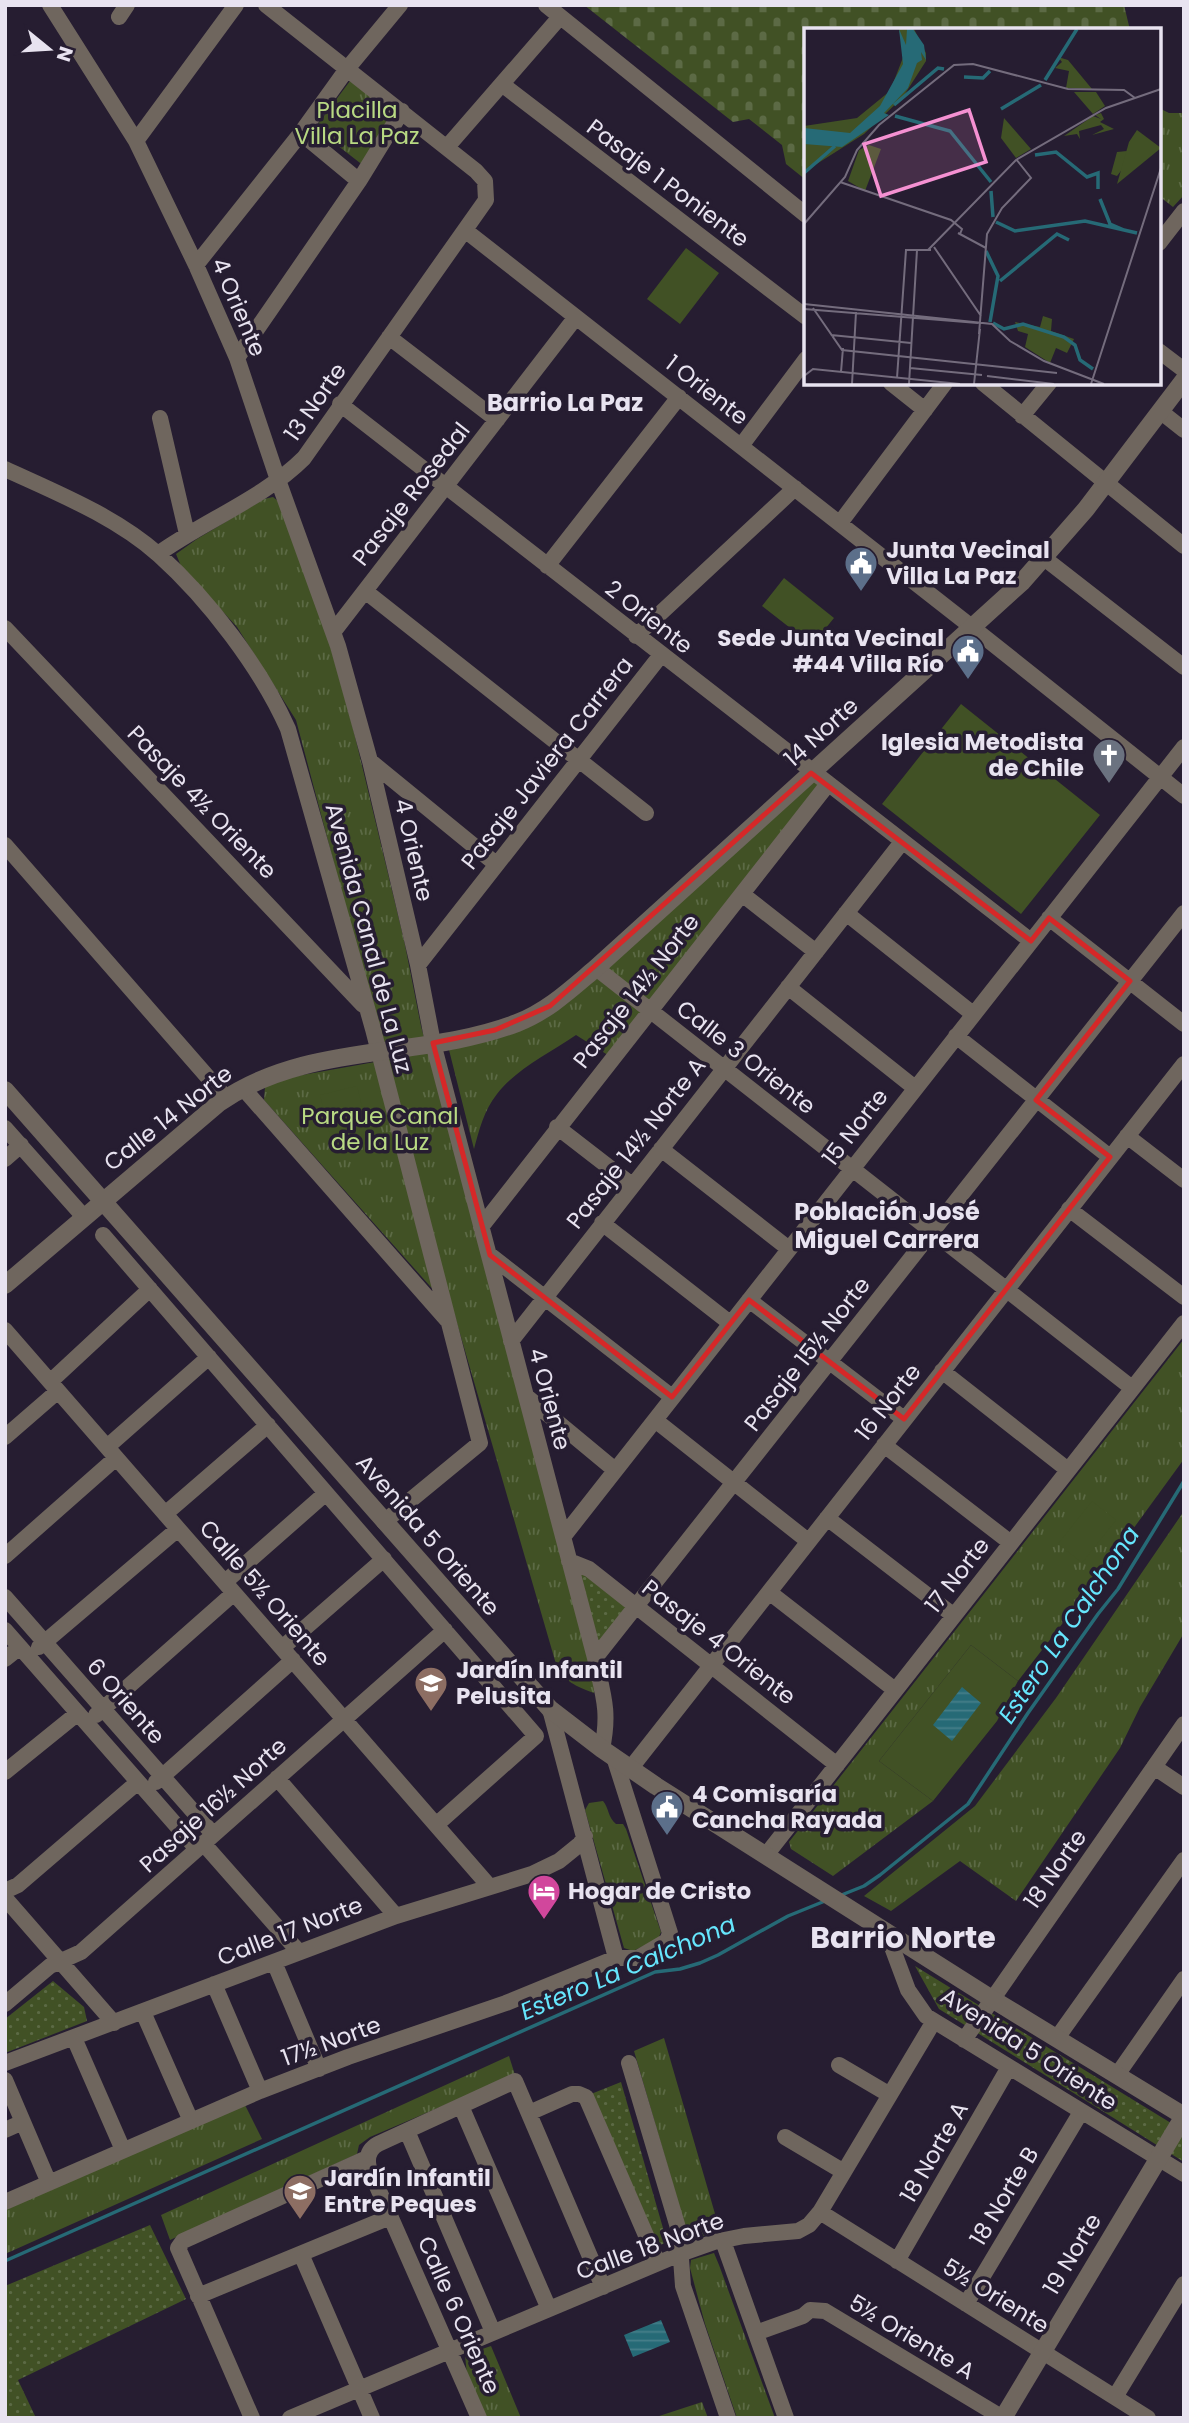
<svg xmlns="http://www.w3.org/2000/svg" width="1189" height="2423" font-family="Poppins,sans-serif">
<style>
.grass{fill:url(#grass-dots)}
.cemetery{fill:url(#cemetery-stones)}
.park{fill:url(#park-tufts)}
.pitch{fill:#415125}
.water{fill:url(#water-rules)}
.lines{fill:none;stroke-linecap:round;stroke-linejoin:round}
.stream{stroke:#266a76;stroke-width:3.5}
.minor{stroke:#6f665e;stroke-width:16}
.tertiary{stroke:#6f665e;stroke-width:18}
.marked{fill:none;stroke:#d62828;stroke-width:5;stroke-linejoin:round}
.labels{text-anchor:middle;stroke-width:7;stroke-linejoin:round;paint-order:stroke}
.park-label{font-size:23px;fill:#b8d983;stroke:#261d31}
.street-label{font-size:23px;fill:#e8e3f0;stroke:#261d31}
.poi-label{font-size:23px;font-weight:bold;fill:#e8e3f0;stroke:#261d31;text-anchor:start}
.neighbourhood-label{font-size:24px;font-weight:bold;fill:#e8e3f0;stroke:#261d31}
.water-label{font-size:24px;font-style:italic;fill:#66e6fd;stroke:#261d31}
.district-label{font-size:30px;font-weight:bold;fill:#e8e3f0;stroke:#261d31}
.inset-river{fill:none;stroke:#266a76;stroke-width:3.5}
.inset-road{fill:none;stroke:#746c7d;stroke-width:2}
.view{fill:#f591d2;fill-opacity:0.15;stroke:#f591d2;stroke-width:3.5}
.inset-edge{fill:none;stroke:#e8e3f0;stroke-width:3.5}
</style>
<defs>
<pattern id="grass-dots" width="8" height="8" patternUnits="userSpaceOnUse" patternTransform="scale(1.75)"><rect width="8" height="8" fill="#415125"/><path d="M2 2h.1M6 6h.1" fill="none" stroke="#5c6a45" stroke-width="1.8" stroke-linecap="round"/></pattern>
<pattern id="cemetery-stones" width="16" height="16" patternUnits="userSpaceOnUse" patternTransform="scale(1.75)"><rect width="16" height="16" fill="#415125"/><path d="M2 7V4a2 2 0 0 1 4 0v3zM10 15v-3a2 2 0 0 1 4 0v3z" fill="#5c6a45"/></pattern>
<pattern id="park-tufts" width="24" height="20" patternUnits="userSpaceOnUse" patternTransform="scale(1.75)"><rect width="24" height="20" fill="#415125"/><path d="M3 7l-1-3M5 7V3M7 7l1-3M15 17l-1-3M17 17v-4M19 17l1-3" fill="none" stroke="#5c6a45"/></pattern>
<pattern id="water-rules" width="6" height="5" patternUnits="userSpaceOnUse" patternTransform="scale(1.75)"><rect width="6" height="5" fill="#266a76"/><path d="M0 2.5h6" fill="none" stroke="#467f8a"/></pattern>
</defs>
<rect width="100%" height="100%" fill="#261d31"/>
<path class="grass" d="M582,1570L628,1606L597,1647L578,1574Z
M915,1966L1184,2131V2162L939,2009Z
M53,1981L84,2007L87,2021L5,2053V2019Z
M621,2082L667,2242L656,2247L591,2094Z
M150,2225L186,2299L18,2380L36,2418H5V2286Z"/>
<path class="cemetery" d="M584,5H1124L1130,30H806V180L786,164L782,145L749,119L733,122Z"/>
<path class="park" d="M350,81L399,117L364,166L315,128Z
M1159,108L1169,113H1184V195L1173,207L1159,196Z
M273,497L279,502L328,638L352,724L404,940L421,1026L596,1688L594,1693C575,1686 565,1682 556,1664L454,1313L264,1100L265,1087L291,1077L386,1060L296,720L237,627L181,566L176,554L197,539L264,499Z
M812,779L821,787L611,1057L576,1035C550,1053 516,1069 497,1094C484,1110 479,1130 474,1149L446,1038L539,1018Z
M1184,1339V1459L1093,1584L1018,1681L971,1645L879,1761L933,1801L833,1876L791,1849L789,1842Z
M1184,1511V1633L1140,1707L1120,1748L1016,1901L960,1861L891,1911L864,1896L975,1806L1056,1698Z
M603,1801C609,1808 608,1818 616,1824H623L626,1829L661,1932L658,1939L633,1951L624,1948L585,1810L589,1803Z
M664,2038L720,2231L689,2240L634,2051Z
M509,2056L515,2075L370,2137L359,2145L357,2154L170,2240L161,2215Z
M245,2105L262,2139L5,2254V2207Z
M714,2253L719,2265L775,2418H737L705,2324L690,2268L691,2260Z
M491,2346L521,2418H486L467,2375L465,2355Z
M702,2402L708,2418H653Z"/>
<path class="pitch" d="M686,248L719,273L680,324L647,299Z
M784,578L834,618L812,645L762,606Z
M961,704L1100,815L1021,914L882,804Z
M357,1086L371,1143L334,1152L320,1095Z
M1092,1501L1116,1520L1082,1563L1058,1544Z
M971,1645L1018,1681L997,1721L933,1801L879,1761Z"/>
<path class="water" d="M962,1687L981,1703L952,1741L933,1725Z
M661,2320L670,2342L633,2357L624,2335Z"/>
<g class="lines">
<path class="stream" d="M839,1896L864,1886L880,1875L968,1804L1028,1713L1098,1614L1118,1589L1184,1481
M5,2261L655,1972L680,1969L700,1963L718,1955L788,1916L825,1901"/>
<path class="minor" d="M50,5L136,141L196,265L237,358L278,480L338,646L370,761L418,965L433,1043L595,1658C603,1695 610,1711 602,1749
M546,5L806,215
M119,17L127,5
M503,85L806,317
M301,133L359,181
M136,141L236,5
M447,147L560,17
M466,231L973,628L1184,796
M1159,243L1184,211
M196,265L301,133L347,69L400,5
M389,337L497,420
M1159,351L1184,370
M237,358L359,181L402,111
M891,383L925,410
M983,383L1184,546
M340,404L1031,941
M1160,411L1184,430
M1022,416L1049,383
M160,418L187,534
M741,446L806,359
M5,469C57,493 115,516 159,555C208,599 261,668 288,729L373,1029L480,1443L384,1522
M840,523L945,383
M158,554C204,521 264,498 304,458L486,200L485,181L476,171L266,5
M1044,558L1184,667
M547,566L679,397
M365,591L646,813
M5,628L363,1005
M334,631L576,317
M636,636L795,488
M370,761L496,864
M5,845L226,1098
M742,894L816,952
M846,913L973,1014
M1049,918L1184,1024
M418,965L661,655
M596,968L1132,1388
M788,987L915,1088
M956,1036L1110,1157
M243,1088L447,1320
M557,1127L632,1185
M5,1128L84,1217
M1127,1136L1184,1180
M661,1149L789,1249
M5,1159L21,1145
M1069,1209L1184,1297
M602,1223L730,1323
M481,1227L828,784
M103,1235L536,1736L436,1825
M490,1255L672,1397
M749,1300L904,1419
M5,1330L490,1887
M511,1341L902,842
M942,1371L1068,1470
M51,1381L150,1289
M527,1397L615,1470
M655,1420L808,1541
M5,1437L58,1391
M884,1445L1011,1543
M107,1447L209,1357
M165,1514L268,1425
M827,1518L953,1615
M563,1537L1184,747
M5,1556L116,1458
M569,1561L589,1569L837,1765
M225,1582L326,1493
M769,1592L895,1690
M5,1597L213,1834
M5,1630L197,1849
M39,1647L178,1529
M282,1648L384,1559
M595,1658L1184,913
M5,1659L20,1647
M550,1709L616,1958
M96,1715L234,1593
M1154,1767L1184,1787
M630,1769L1184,1064
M5,1772L78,1713
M277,1778L396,1916
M156,1782L293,1660
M203,1843L299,1952
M766,1855L1184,1323
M5,1891L18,1885L138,1782
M5,1898L114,2023
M886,1931L908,1990L926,2016L1184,2174
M274,1962L319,2069
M214,1984L260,2091
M5,2004L50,1966L81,1952L445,1630
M143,2012L191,2121
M74,2038L123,2150
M1057,2038L1184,1860
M964,2040L1184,1724
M5,2063L396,1916L532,1874L559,1861L580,1844L585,1836
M629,2063L679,2231L683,2286L728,2418
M839,2065L890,2095
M1117,2075L1184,1979
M5,2080L49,2183
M461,2106L549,2309
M529,2113L572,2094H579L586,2097L658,2263
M5,2130L23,2122
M407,2131L493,2332
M785,2137L844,2172
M5,2202L260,2091L348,2057L506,2003L616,1958H638L667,1941L670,1933L614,1757
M820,2212L1148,2418
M723,2241L786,2418
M301,2254L372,2418
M897,2261L1009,2067
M198,2296L390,2217
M966,2304L1081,2112
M756,2333L803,2316L810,2310L825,2311L1003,2418
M1115,2397L1184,2284
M252,2418L178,2248L183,2241L367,2158
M290,2418L680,2254L714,2242L744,2236L798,2231L809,2225L820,2212L934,2021
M479,2418L369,2168C366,2157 369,2149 378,2144L515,2081L603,2287"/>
<path class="tertiary" d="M5,1090L550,1709L602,1749L656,1786L992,1999L1184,2116
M5,1285L219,1103C307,1041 421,1060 517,1023C548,1011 571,989 596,968L1022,582L1086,509L1184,380
M1003,2418L1184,2116"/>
</g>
<path class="marked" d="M811,773L1031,941L1049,918L1130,981L1036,1100L1110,1157L904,1419L749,1300L672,1397L490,1255L433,1043L495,1030L550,1006Z"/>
<defs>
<symbol id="civic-pin" viewBox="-11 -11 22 30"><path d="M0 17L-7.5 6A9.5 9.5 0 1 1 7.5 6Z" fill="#5c6f8a" stroke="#261d31"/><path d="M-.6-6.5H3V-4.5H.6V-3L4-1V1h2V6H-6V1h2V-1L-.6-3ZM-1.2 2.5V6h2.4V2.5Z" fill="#fff"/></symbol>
<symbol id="church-pin" viewBox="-11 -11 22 30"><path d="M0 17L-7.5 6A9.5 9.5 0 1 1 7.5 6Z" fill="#6b7280" stroke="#261d31"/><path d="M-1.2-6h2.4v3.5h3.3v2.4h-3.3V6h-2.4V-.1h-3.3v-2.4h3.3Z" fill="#fff"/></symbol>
<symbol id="school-pin" viewBox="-11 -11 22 30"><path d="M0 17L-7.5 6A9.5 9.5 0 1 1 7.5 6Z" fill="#8d6e63" stroke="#261d31"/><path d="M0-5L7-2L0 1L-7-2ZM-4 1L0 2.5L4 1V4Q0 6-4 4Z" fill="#fff"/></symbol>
<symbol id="hotel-pin" viewBox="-11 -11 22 30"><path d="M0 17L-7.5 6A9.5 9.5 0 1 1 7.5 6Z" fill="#d1479c" stroke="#261d31"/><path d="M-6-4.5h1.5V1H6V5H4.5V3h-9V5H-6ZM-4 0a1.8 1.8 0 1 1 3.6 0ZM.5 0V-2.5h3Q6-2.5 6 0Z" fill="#fff"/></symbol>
</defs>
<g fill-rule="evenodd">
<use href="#civic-pin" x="842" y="544" width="38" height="52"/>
<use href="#civic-pin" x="949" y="632" width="38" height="52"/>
<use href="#church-pin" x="1090" y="736" width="38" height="52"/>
<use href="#school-pin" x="412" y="1664" width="38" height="52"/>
<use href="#civic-pin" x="648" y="1788" width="38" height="52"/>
<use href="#hotel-pin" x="525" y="1872" width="38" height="52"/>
<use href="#school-pin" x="281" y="2172" width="38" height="52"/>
</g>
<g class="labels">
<g class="park-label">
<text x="357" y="118">Placilla<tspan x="357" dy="26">Villa La Paz</tspan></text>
<text x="380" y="1124">Parque Canal<tspan x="380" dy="26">de la Luz</tspan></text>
</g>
<g class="street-label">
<text transform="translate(668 183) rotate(37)" y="8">Pasaje 1 Poniente</text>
<text transform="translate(239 307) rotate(67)" y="8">4 Oriente</text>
<text transform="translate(707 390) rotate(38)" y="8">1 Oriente</text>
<text transform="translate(315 402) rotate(-55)" y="8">13 Norte</text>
<text transform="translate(411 494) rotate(-52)" y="8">Pasaje Rosedal</text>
<text transform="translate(649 617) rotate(38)" y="8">2 Oriente</text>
<text transform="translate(821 732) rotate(-42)" y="8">14 Norte</text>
<text transform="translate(547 763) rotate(-52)" y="8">Pasaje Javiera Carrera</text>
<text transform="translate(202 802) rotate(46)" y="8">Pasaje 4½ Oriente</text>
<text transform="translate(414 850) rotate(77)" y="8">4 Oriente</text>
<text transform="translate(369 938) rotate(75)" y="8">Avenida Canal de La Luz</text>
<text transform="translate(636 991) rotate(-52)" y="8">Pasaje 14½ Norte</text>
<text transform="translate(746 1057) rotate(38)" y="8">Calle 3 Oriente</text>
<text transform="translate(168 1118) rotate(-38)" y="8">Calle 14 Norte</text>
<text transform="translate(855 1127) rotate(-52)" y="8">15 Norte</text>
<text transform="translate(636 1143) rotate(-52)" y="8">Pasaje 14½ Norte A</text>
<text transform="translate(807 1354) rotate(-52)" y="8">Pasaje 15½ Norte</text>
<text transform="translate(550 1399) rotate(75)" y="8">4 Oriente</text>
<text transform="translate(888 1402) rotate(-52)" y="8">16 Norte</text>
<text transform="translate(428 1535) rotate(49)" y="8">Avenida 5 Oriente</text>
<text transform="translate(957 1575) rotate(-52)" y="8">17 Norte</text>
<text transform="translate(265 1593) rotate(49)" y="8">Calle 5½ Oriente</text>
<text transform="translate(719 1642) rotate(38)" y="8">Pasaje 4 Oriente</text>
<text transform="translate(126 1701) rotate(49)" y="8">6 Oriente</text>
<text transform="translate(213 1805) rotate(-42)" y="8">Pasaje 16½ Norte</text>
<text transform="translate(1055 1869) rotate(-55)" y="8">18 Norte</text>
<text transform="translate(290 1931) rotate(-21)" y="8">Calle 17 Norte</text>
<text transform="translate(331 2041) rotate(-20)" y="8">17½ Norte</text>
<text transform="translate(1029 2049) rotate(33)" y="8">Avenida 5 Oriente</text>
<text transform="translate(934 2152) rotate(-60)" y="8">18 Norte A</text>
<text transform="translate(1004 2196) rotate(-59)" y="8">18 Norte B</text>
<text transform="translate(650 2246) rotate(-20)" y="8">Calle 18 Norte</text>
<text transform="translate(1072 2254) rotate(-59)" y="8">19 Norte</text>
<text transform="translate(996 2296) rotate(32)" y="8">5½ Oriente</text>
<text transform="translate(459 2315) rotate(66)" y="8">Calle 6 Oriente</text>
<text transform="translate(912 2337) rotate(31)" y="8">5½ Oriente A</text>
</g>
<g class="poi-label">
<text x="886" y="558">Junta Vecinal<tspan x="886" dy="26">Villa La Paz</tspan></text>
<text x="944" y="646" text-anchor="end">Sede Junta Vecinal<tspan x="944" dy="26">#44 Villa Río</tspan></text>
<text x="1084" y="750" text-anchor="end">Iglesia Metodista<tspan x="1084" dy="26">de Chile</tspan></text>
<text x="456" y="1678">Jardín Infantil<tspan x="456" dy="26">Pelusita</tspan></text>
<text x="692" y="1802">4 Comisaría<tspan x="692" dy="26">Cancha Rayada</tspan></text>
<text x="568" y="1899">Hogar de Cristo</text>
<text x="324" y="2186">Jardín Infantil<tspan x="324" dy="26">Entre Peques</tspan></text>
</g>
<g class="neighbourhood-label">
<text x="565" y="411">Barrio La Paz</text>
<text x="887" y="1220">Población José<tspan x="887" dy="28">Miguel Carrera</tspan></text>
</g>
<g class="water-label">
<text transform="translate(1069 1625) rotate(-56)" y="8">Estero La Calchona</text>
<text transform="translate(628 1968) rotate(-23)" y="8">Estero La Calchona</text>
</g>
<g class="district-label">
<text x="903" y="1948">Barrio Norte</text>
</g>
</g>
<g transform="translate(804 28)">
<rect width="357" height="357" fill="#261d31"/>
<path d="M297,85L300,91L296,94L310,101L288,107L300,101L297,97L275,103L276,111L273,106L260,108L289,88L297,91L291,87ZM239,288L248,291L247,303L270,311L263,325L252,320L246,335L221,319L224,306L214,303L211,294L236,299Z" fill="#415125"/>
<path d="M254,29L264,32L288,61L262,60L265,43L251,40L258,34ZM270,64H292L301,78L289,86ZM323,123L320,139L313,148L307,146L313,124Z" fill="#415125"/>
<path d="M200,90L227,121L212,130L197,110ZM65,117L77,121L61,163L44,153L55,122Z" fill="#415125"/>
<path d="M95,1H110L122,25V33L99,69L60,106L0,144V98L53,90L86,63L100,27Z" fill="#415125"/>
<path d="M333,102L357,120L313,156L325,114Z" fill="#415125"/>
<path d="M95,1L102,17L103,1H109L120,17L122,32L117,24L118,32L113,35L104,60L80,85L85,87L38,119L0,116V100L46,105L76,78L99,36Z" fill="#266a76"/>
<path class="inset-river" d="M160,49L179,50L186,43M241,52L273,1M90,77L134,40L140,41M197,81L237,57M91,88L146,103L187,154M231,127L252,124L283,149L294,145V161M0,145L31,118M187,163L189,189M296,171L306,196L320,202M192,194L211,203L281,193L333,205M182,223L194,248L186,294M196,253L253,206L265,212M189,295L200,301L219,296L260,309L271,317L276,332L289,341"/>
<path class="inset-road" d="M36,154L147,192L158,201L156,206M0,196L41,149L53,122L75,97L150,37L169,36L264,61L320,62L331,70M154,205L182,220M130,219L177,288M124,222L212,132L302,80L357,61M0,276L188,296L206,313L240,333L300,356M9,280L38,322L253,345M0,281L174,295M175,306L183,206L198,180L227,150L212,131M27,307L107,315M106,340L178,347M37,344L39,320M0,348L9,341L156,356M183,348L250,356M93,350L102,222H127M48,356L52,284M105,356L113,222M170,356L176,301M287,356L357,140"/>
<path class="view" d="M165,82L182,134L77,168L60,116Z"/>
<rect width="357" height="357" class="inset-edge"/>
</g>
<rect width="1189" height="2423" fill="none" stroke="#e8e3f0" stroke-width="14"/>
<g transform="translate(49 49) rotate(108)" stroke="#261d31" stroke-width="5" paint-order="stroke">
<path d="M0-5L12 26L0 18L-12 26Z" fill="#e8e3f0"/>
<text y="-10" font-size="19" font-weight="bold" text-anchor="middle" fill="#e8e3f0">N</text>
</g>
</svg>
